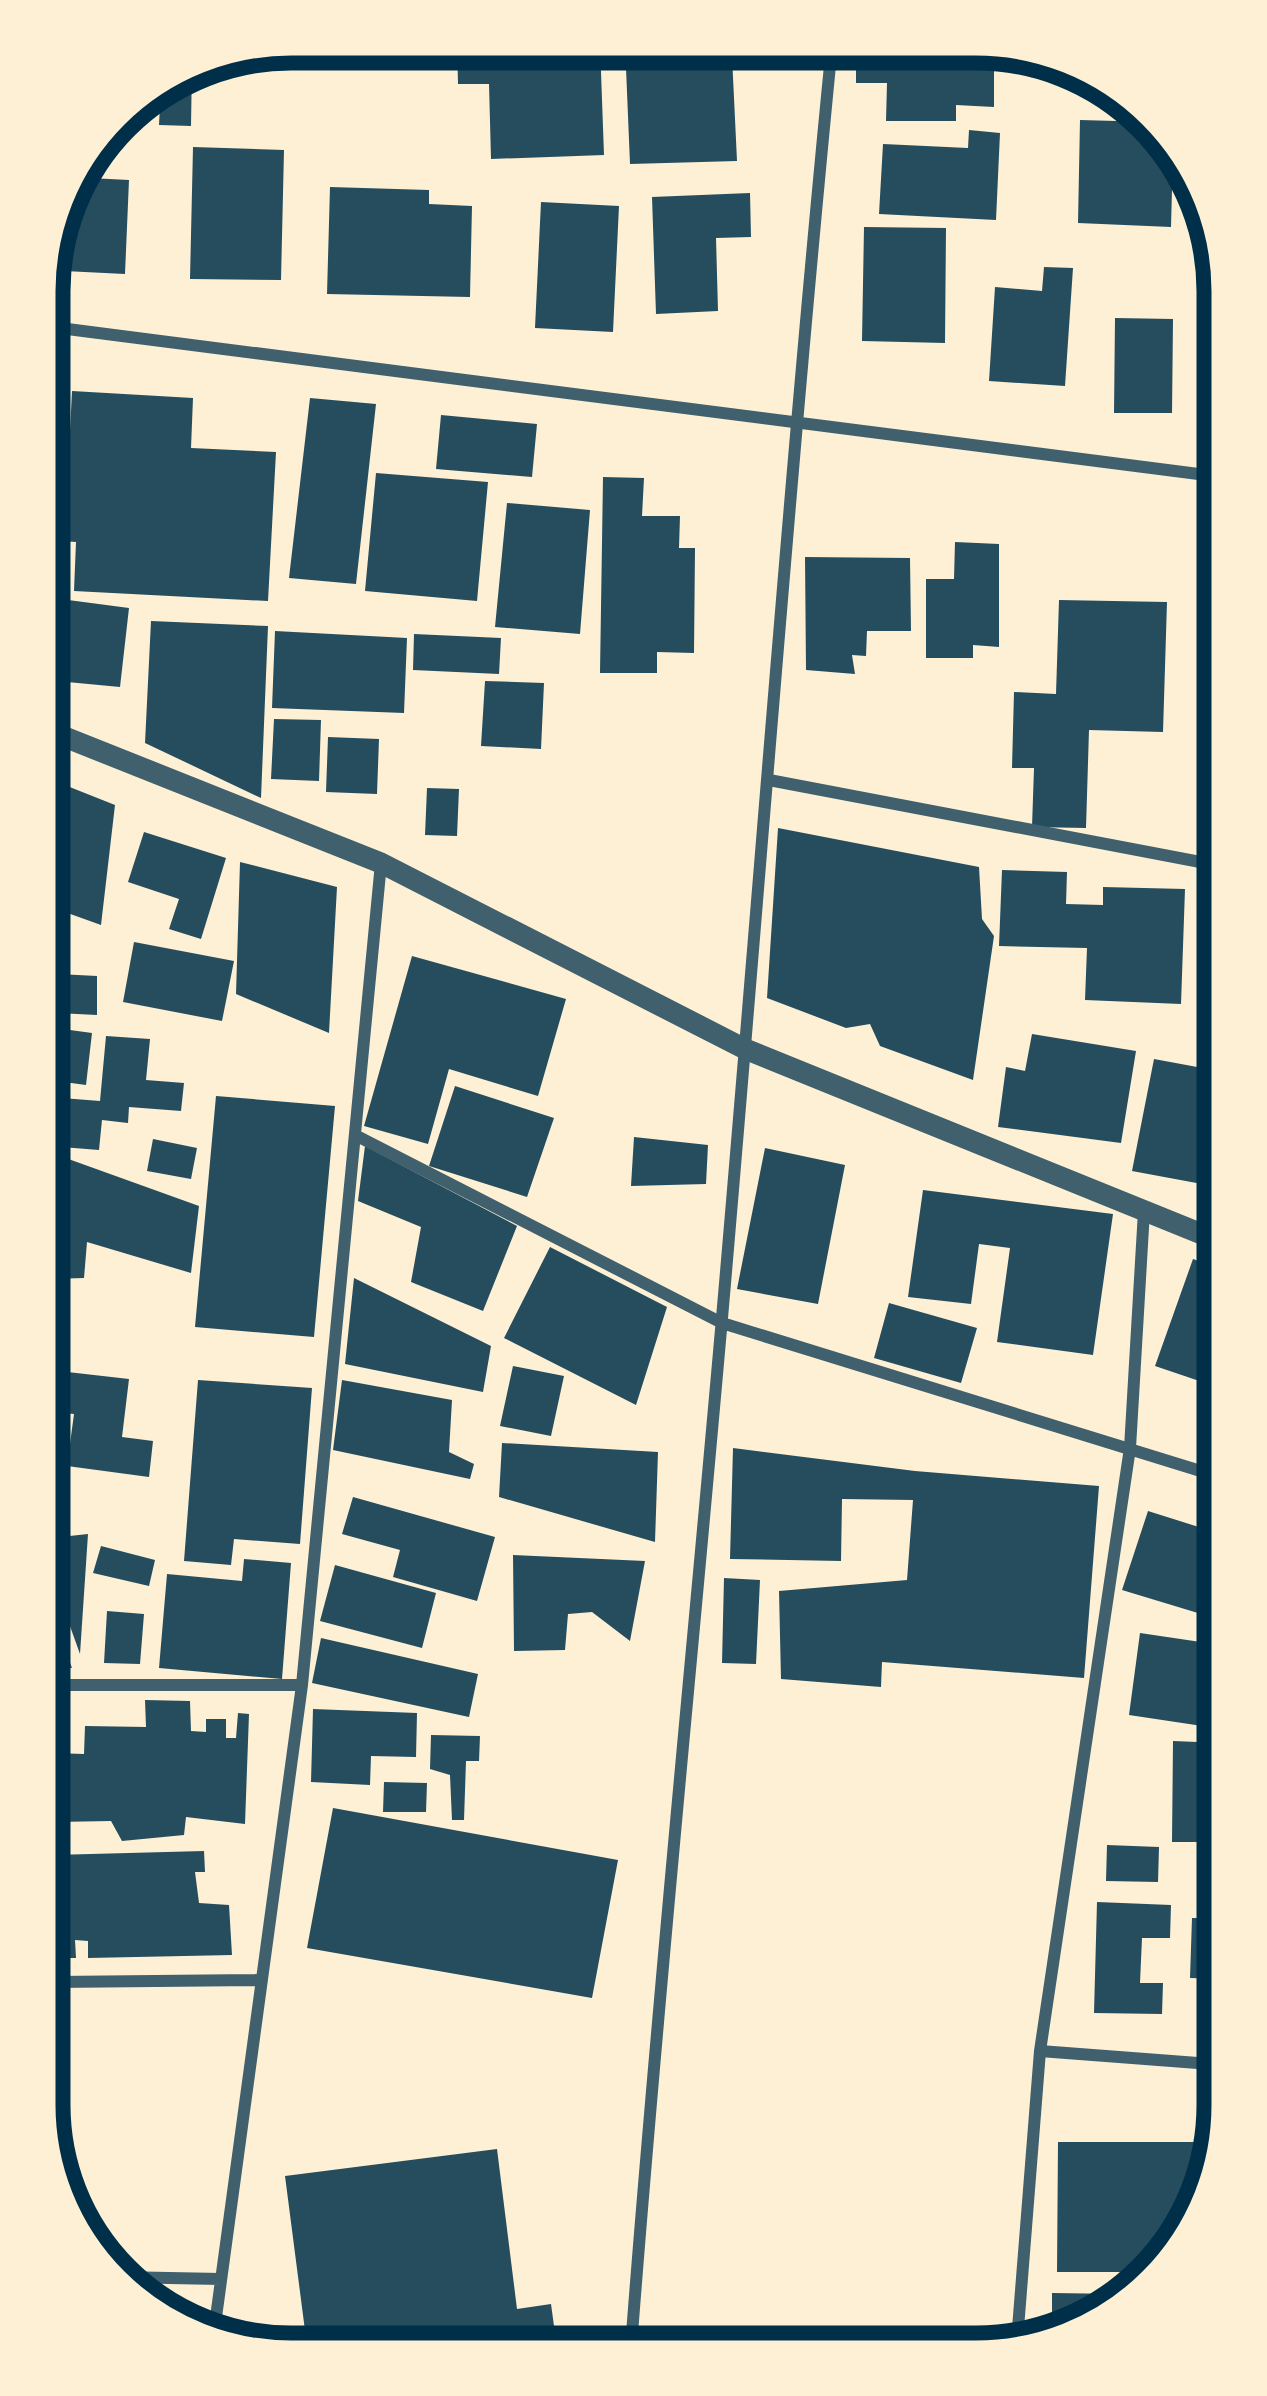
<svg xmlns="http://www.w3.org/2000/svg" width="1267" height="2396" font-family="Figtree,sans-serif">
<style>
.building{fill:#264d5e}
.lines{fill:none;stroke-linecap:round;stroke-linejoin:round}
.minor{stroke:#3f606c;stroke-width:12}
.tertiary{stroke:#3f606c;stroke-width:21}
.rim{fill:none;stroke:#003049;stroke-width:15}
</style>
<rect width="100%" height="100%" fill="#fdf0d5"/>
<path class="building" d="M457,43L600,44L604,155L491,159L489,84H458Z
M625,44L689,45L690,58L732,56L737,161L630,164Z
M856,46H994V107L956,105V121H886L887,83H856Z
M192,63L191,126L159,125L161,83Z
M1080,120L1152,122L1173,153L1171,227L1078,223Z
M969,130L1000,133L996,220L879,214L883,144L968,148Z
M193,147L284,150L281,280L190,279Z
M70,177L129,180L125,274L44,270Z
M330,187L429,190V204L472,206L470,297L327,294Z
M750,193L751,237L716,238L718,311L656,314L652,197Z
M541,202L619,206L613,332L535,328Z
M864,227L946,228L945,343L862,341Z
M1212,265L1213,367L1200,368L1199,266Z
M1044,267L1073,268L1065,386L989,381L995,287L1042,291Z
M1115,318L1173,319L1172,413H1114Z
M72,391L193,398L191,448L276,452L268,601L74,591L76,542L46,540L45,450L69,451Z
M310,398L376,404L356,584L289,578Z
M441,415L537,424L532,477L436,469Z
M376,473L488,482L477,601L365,591Z
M603,477L644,478L642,516H680L679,548H695L694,653L657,652V673H600Z
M507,503L590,510L580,634L495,627Z
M955,542L999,544V647L973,645V658H926V579H954Z
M805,557L910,558L911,631H867L866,656L852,655L855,674L806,670Z
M46,563L61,566L57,588L46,586Z
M53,598L129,608L120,687L46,680Z
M1059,600L1167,602L1163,732L1089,730L1086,828L1032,827L1034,768H1012L1014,692L1056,694Z
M151,621L268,626L261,798L145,743Z
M275,631L407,638L404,713L272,708Z
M414,634L501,638L499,674L413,670Z
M485,681L544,683L541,749L481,746Z
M274,719L321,720L319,781L271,779Z
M328,737L379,739L377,794L326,792Z
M47,778L115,805L101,925L48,906Z
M427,788L459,789L457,836L425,835Z
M778,828L979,867L982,919L994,936L973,1080L880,1046L870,1024L846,1028L767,998Z
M144,832L226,858L201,939L169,929L179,899L128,882Z
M240,862L337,887L329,1033L236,994Z
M1002,870L1067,872L1066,904L1103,905V887L1185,889L1181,1004L1085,1000L1087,948L999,946Z
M134,942L234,961L222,1021L123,1002Z
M412,956L566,999L538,1096L449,1069L428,1144L364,1126Z
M58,974L97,976V1015L57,1013Z
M48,1027L92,1033L86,1085L49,1080Z
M1032,1034L1136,1051L1121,1143L998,1127L1006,1067L1025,1071Z
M106,1036L150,1039L146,1080L184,1083L181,1111L129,1107L128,1123L102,1120L99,1150L49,1146V1097L100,1101Z
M1154,1059L1208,1069L1199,1122L1218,1126V1187L1132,1171Z
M455,1086L554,1118L527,1197L429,1166Z
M216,1096L335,1106L314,1337L195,1327Z
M634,1137L708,1145L706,1184L631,1186Z
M153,1139L197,1148L191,1179L147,1171Z
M365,1146L517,1226L483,1311L411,1282L421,1227L358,1201Z
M765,1148L845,1165L818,1304L737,1289Z
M49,1152L199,1206L191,1273L87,1242L84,1278L50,1279Z
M923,1190L1113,1214L1093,1355L997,1342L1010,1248L979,1244L971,1304L908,1297Z
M550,1247L667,1307L636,1405L504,1338Z
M1193,1259L1219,1268L1220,1388L1155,1366Z
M354,1278L491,1346L483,1392L345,1364Z
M889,1303L977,1328L961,1383L874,1358Z
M50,1306L57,1307L53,1337H50Z
M513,1366L564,1376L551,1436L500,1426Z
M50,1370L129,1379L122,1437L153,1441L149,1477L67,1466L74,1414L51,1412Z
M198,1380L312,1388L300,1544L234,1539L231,1565L184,1561Z
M342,1380L452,1400L449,1452L474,1464L470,1479L333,1450Z
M502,1443L658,1452L655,1542L499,1497Z
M733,1448L915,1471L1099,1486L1084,1678L882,1662L881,1687L781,1679L779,1591L907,1580L913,1500L842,1499L841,1561L730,1559Z
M353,1497L495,1537L477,1601L393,1577L400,1550L342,1534Z
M1148,1511L1221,1534V1620L1122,1590Z
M88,1534L80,1654L52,1576L51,1538Z
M101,1546L155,1560L149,1586L93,1573Z
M513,1555L645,1561L630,1641L592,1612L568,1614L565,1650L514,1651Z
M244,1559L291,1563L282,1679L159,1668L167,1574L242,1581Z
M335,1565L436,1593L422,1648L320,1621Z
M724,1578L760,1580L756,1664L722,1663Z
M107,1611L144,1614L140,1664L104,1663Z
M52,1613L72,1668L52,1666Z
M1140,1633L1221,1645L1209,1727L1129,1715Z
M321,1638L478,1674L469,1717L312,1683Z
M145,1700L190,1701L191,1731L206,1732V1719H226V1738H236L238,1713L249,1714L245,1824L186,1817L184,1835L122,1841L111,1821L55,1822L53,1753L84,1754L85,1726L146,1727Z
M313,1709L417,1713L416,1757L371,1756L370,1785L311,1782Z
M431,1735L480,1736L479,1761H466L464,1820H452L450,1775L430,1769Z
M1173,1741L1222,1743L1223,1842H1172Z
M384,1782L427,1783L426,1812H383Z
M333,1808L618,1860L592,1998L307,1948Z
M1107,1845L1159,1847L1158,1882L1106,1881Z
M204,1851L205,1872H195L199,1903L229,1905L232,1955L88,1958V1941L75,1940L76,1958H54L53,1855Z
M1097,1902L1171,1905L1170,1938H1142L1140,1983H1163L1162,2014L1094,2013Z
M1192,1918H1223V1979L1190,1978Z
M1058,2142H1217L1173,2257L1151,2272H1057Z
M497,2149L517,2309L551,2304L557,2348L285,2351L307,2346L285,2176Z
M1052,2293L1121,2294L1052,2341Z"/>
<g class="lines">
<path class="minor" d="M44,326L1214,476
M769,780L1216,865
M355,1135L722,1323L1220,1477
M52,1685H302
M54,1982L261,1980
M1040,2051L1224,2065
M117,2277L221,2279
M214,2332L302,1685L381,863
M1017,2341L1040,2051L1130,1448L1144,1211
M631,2347C657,2003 692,1661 722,1318C759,894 790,469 832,45"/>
<path class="tertiary" d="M47,730L381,863L745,1049L1219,1241"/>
</g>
<path d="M0 0H1267V2396H0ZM291 63H976A228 228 0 0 1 1204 291V2105A228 228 0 0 1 976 2333H291A228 228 0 0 1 63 2105V291A228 228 0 0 1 291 63Z" fill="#fdf0d5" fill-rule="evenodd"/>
<path class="rim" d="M291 63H976A228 228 0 0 1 1204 291V2105A228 228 0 0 1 976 2333H291A228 228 0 0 1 63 2105V291A228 228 0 0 1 291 63Z"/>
</svg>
